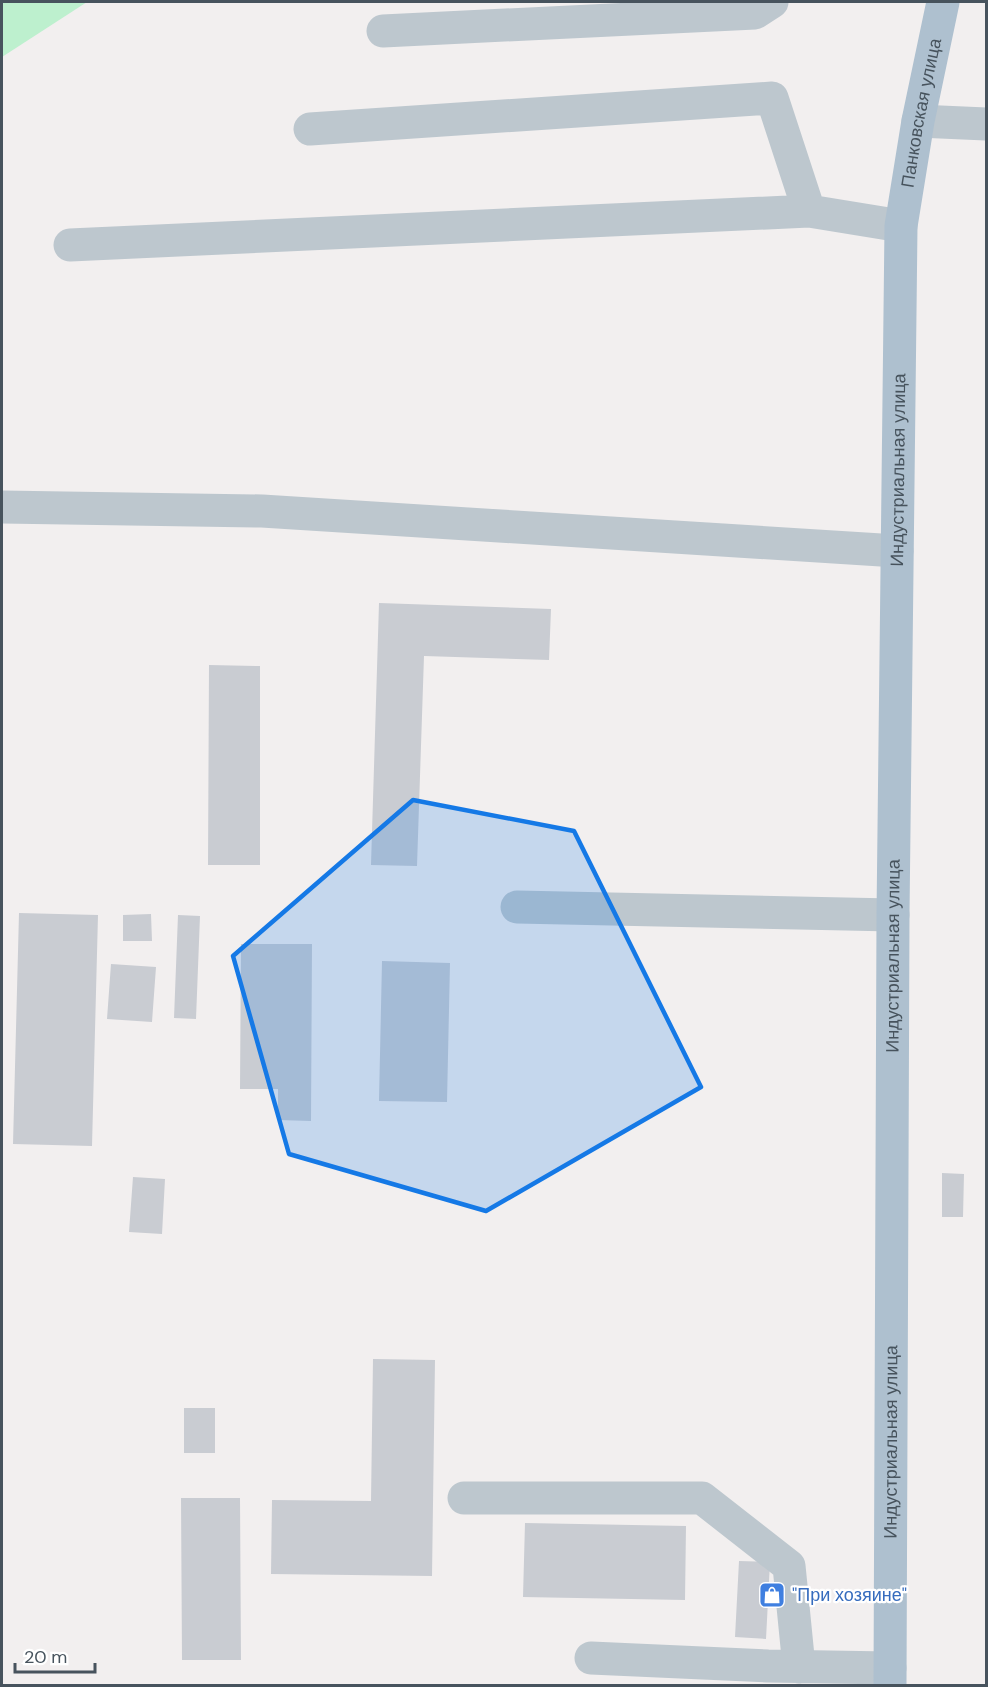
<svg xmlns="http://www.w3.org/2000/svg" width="988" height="1687" font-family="'DM Sans',sans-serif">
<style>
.green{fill:#bdf0ce}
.building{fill:#c9ccd2}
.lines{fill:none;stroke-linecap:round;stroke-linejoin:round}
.minor{stroke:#bdc7ce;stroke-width:33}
.major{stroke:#aec0cf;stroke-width:33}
.marked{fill:#1579e6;fill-opacity:0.2;stroke:#1579e6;stroke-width:4.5;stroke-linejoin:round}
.labels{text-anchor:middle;stroke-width:4.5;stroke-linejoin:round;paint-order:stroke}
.street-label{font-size:18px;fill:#47535d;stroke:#fff}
.shop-label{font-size:18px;fill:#366cbe;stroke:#fff;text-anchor:start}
</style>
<rect width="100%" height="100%" fill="#f2efef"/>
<path class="green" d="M2,2H87L2,57Z"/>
<path class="building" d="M379,603L551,609L549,660L424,656L417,866L371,865Z
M209,665L260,666V865H208Z
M19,913L98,915L92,1146L13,1144Z
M151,914L152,941H123V915Z
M178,915L200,916L196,1019L174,1018Z
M241,944H312L311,1121L278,1120V1089H240Z
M382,961L450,963L447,1102L379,1101Z
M111,964L156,967L152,1022L107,1019Z
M942,1173L964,1174L963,1217H942Z
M133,1177L165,1179L162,1234L129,1232Z
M373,1359L435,1360L432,1576L271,1574L272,1500L371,1501Z
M184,1408H215V1453H184Z
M181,1498H240L241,1660H182Z
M525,1523L686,1526L685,1600L523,1597Z
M739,1561L770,1562L766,1639L735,1637Z"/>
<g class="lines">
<path class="minor" d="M383,31L755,13L772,2
M918,121L986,124
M310,129L772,98L809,211
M70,245L809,211L901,226
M2,507L262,511L897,551
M517,907L893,915
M464,1498H702L789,1566L799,1667
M591,1658L768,1666L890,1668"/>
<path class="major" id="s1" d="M890,1686L893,915L901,226L918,121L943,2"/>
</g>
<path class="marked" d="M413,800L574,831L701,1087L486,1211L289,1154L233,956Z"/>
<defs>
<symbol id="shop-square" viewBox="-11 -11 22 22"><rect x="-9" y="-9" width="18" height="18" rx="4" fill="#3f7fe0" stroke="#fff"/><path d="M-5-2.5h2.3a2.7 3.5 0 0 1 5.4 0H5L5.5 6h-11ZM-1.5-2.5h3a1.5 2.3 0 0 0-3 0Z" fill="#fff"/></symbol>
</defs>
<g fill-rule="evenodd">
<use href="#shop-square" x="757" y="1580" width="30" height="30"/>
</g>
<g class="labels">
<g class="street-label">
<text dy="6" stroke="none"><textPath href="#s1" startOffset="1575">Панковская улица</textPath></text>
<text dy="6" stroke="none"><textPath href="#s1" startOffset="1216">Индустриальная улица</textPath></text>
<text dy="6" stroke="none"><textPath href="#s1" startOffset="730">Индустриальная улица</textPath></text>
<text dy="6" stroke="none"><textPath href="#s1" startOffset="244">Индустриальная улица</textPath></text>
</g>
<g class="shop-label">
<text x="792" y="1601">"При хозяине"</text>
</g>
</g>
<rect width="988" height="1687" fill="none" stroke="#47535d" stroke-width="6"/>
<path d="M15 1663v9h80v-9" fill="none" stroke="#47535d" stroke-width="3"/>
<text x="24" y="1663" font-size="18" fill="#47535d" stroke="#ffffff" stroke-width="4.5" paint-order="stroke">20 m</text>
</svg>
